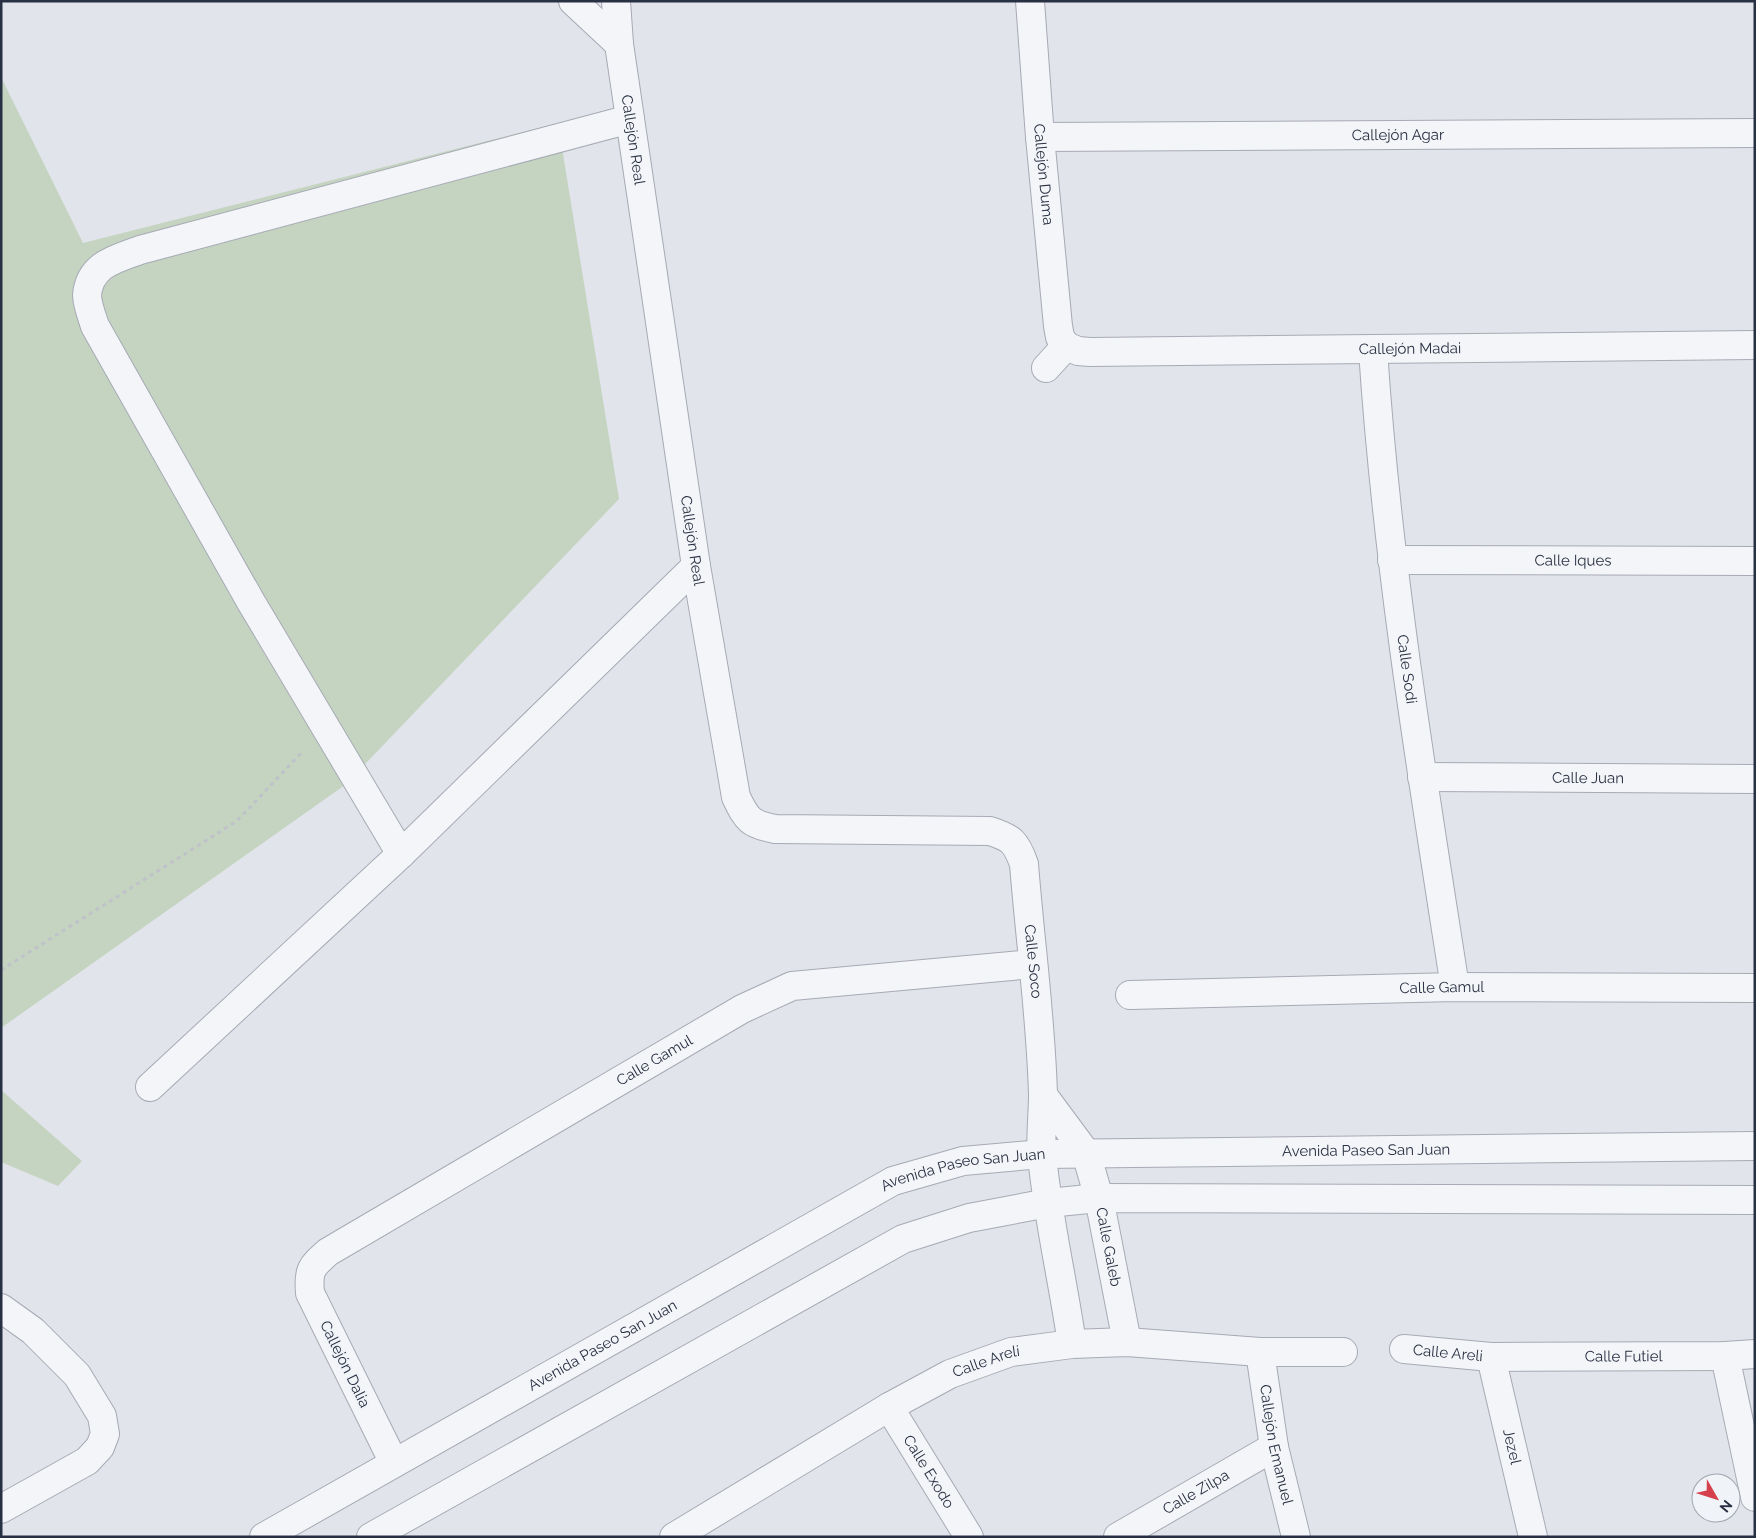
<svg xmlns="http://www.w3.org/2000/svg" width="1756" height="1538" font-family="Raleway,sans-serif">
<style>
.green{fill:#c5d4c1}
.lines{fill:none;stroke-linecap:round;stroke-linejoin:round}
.minor-casing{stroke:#a6aab5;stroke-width:30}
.tertiary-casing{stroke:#a6aab5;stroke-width:30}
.path{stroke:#bfc2c9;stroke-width:3;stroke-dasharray:4 4;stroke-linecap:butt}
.minor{stroke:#f4f5f8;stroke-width:28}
.tertiary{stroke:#f4f5f8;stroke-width:28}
.labels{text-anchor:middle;stroke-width:4.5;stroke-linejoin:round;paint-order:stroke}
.street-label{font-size:15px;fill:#283043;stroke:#f0f3f7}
</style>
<rect width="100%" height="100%" fill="#e1e4ea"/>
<path class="green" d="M1,77L83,243L558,123L619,499L345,785L1,1028Z
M1,1090L82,1161L58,1186L1,1162Z"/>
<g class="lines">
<defs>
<g id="minor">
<path d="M573,1L619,44"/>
<path id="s1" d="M616,1L619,44L696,566L736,797C747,820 750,824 775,829L990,831C1012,838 1016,842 1024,864C1030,941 1041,1018 1043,1095C1043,1115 1040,1136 1042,1156C1048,1219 1063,1281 1072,1344"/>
<path id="s2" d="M1030,1L1040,137L1058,326L1060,337L1066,346"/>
<path id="s3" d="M1040,137L1755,133"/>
<path id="s4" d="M1066,346L1078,351L1090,352L1755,345"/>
<path id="s5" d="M1373,350C1387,564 1422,775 1455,987"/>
<path d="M1046,368L1066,346"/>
<path id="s6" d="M1392,560L1755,561"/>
<path id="s7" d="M1422,777L1755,779"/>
<path d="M401,854L251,602L95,326C92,317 87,304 87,295C90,264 116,259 140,250L630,119"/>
<path id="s8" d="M1130,995L1455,987L1755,988"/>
<path d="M150,1087L401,854L696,566"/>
<path id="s9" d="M1043,1095L1086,1153L1099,1198L1127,1342"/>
<path d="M1,1308L33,1331L77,1375L102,1416L105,1434L100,1447L87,1461L1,1509"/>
<path id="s10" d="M1404,1349L1491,1357L1725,1356L1755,1354"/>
<path id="s11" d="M1260,1352L1274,1447L1296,1537"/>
<path d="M1725,1356L1755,1497"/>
<path id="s12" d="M1491,1357L1533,1537"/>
<path id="s13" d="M889,1407L969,1537"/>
<path id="s14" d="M394,1463L310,1293C308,1270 311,1267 328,1252L742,1009L792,986L1033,964"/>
<path id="s15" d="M674,1537L889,1407L950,1374L1011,1352L1072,1344L1127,1342L1260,1352H1343"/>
<path id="s16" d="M1118,1537L1274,1447"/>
</g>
<g id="tertiary">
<path id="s17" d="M264,1537L893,1181L963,1161L1042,1154L1755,1146"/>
<path d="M371,1537L903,1239L969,1218L1048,1203L1099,1198L1755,1200"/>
</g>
</defs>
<use href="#minor" class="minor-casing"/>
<use href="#tertiary" class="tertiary-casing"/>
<path class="path" d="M1,970L237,821L303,751"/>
<use href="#minor" class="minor"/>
<use href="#tertiary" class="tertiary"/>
</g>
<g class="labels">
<g class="street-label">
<text dy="5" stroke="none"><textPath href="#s3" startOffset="358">Callejón Agar</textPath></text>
<text dy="5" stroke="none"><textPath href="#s1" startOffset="140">Callejón Real</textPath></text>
<text dy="5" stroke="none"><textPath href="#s2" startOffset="174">Callejón Duma</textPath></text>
<text dy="5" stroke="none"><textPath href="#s4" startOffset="345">Callejón Madai</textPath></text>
<text dy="5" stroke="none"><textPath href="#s1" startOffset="545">Callejón Real</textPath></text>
<text dy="5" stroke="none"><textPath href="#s6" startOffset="181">Calle Iques</textPath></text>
<text dy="5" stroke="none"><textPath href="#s5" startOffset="321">Calle Sodi</textPath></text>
<text dy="5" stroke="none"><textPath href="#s7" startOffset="166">Calle Juan</textPath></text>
<text dy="5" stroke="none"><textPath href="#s1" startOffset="1222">Calle Soco</textPath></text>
<text dy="5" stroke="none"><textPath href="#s8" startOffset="312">Calle Gamul</textPath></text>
<text dy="5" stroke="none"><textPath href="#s14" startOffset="616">Calle Gamul</textPath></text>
<text dy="5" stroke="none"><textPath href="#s17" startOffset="1199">Avenida Paseo San Juan</textPath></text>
<text dy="5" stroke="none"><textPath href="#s17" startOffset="794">Avenida Paseo San Juan</textPath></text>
<text dy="5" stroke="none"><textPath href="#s9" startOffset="169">Calle Galeb</textPath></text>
<text dy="5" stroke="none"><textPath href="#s17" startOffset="389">Avenida Paseo San Juan</textPath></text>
<text dy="5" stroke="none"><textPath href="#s10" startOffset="44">Calle Areli</textPath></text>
<text dy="5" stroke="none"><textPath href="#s10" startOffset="220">Calle Futiel</textPath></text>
<text dy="5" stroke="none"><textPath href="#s15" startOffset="359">Calle Areli</textPath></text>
<text transform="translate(345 1364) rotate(64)" y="5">Callejón Dalia</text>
<text dy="5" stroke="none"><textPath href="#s11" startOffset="94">Callejón Emanuel</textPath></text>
<text dy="5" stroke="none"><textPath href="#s12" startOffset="92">Jezel</textPath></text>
<text dy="5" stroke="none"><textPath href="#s13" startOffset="76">Calle Exodo</textPath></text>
<text dy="5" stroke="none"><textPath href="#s16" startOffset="90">Calle Zilpa</textPath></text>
</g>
</g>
<rect width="1756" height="1538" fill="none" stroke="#283043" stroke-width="5"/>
<g transform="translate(1716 1498) rotate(129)"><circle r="24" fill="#f0f3f7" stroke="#a0a5af"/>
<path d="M0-4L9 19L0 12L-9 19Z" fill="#d5404c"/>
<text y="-8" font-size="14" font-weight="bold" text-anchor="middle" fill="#283043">N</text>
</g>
</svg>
